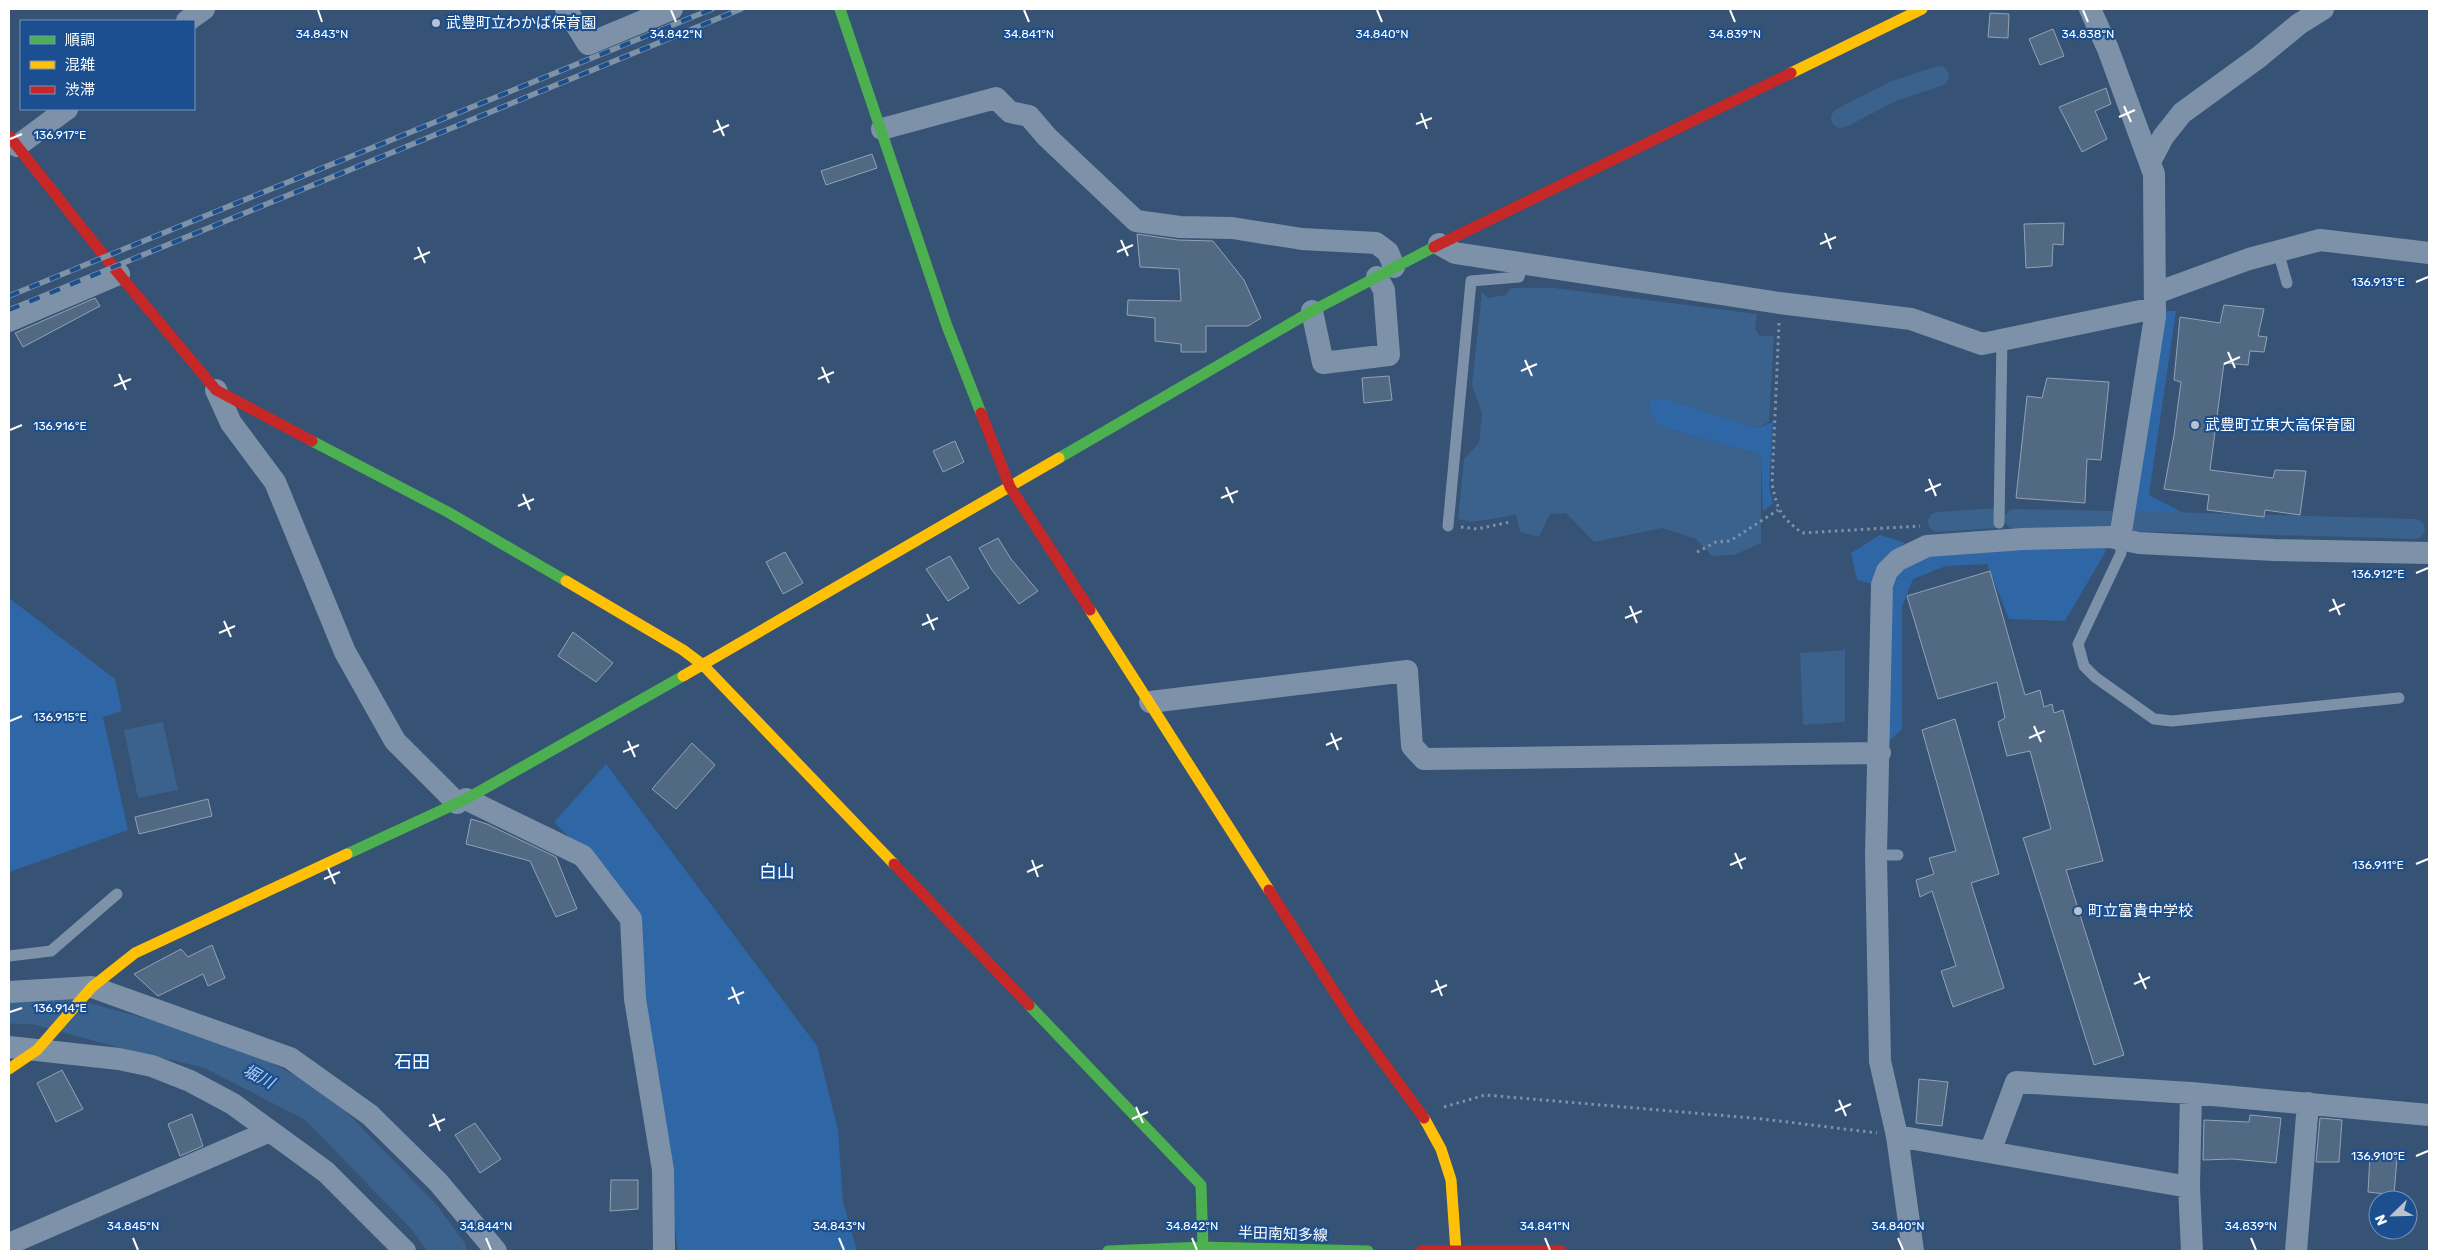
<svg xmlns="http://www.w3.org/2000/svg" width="2438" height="1260" font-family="Rubik,'Noto Sans JP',sans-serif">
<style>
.green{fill:#2f66a5}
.water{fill:#3b618d}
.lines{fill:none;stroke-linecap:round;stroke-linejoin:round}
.canal{stroke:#3b618d;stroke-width:20}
.river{stroke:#3b618d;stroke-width:35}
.building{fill:#526984;stroke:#92a2b6}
.path{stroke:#7d92a8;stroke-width:3;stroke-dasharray:2.5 4;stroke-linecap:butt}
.lane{stroke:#7d92a8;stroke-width:11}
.street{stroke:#7d92a8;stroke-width:22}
.fast{stroke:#4caf50;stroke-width:11}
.slow{stroke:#ffc107;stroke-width:11}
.jam{stroke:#c62828;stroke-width:11}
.rail-casing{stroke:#7e92a7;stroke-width:5.5}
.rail{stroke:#1b4f8f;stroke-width:4;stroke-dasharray:11;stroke-linecap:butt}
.ticks{fill:none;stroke:#fff;stroke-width:2}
.poi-dot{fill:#b9c2ce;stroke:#1b4f8f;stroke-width:2}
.labels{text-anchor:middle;stroke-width:4.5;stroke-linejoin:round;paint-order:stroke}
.poi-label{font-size:15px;fill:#fff;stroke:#1b4f8f;text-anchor:start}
.street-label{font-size:15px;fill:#fff;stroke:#1b4f8f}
.water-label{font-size:16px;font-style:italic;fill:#b5d3f5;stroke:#1b4f8f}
.quarter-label{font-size:18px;fill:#fff;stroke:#1b4f8f}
.ticks-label{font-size:12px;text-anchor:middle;fill:#fff;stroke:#1b4f8f;stroke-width:4.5;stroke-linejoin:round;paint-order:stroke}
</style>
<rect width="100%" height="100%" fill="#365274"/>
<path class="green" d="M2164,311H2176L2149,495L2189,516L2131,514Z
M1663,398L1757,428L1773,422L1769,486L1773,503L1763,512L1761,455L1658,426L1648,409L1651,399Z
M1880,535L1905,543L1883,560L1872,584L1857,580L1851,553Z
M2102,544L2106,551L2065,621L2009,619L1987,564L1946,566L1913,579L1902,607V729L1887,743L1890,582L1904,565L1922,555Z
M9,598L115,679L122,711L103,717L128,830L9,872Z
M606,764L817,1046L838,1130L843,1202L857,1251H678L632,901L554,822Z"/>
<path class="water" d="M1511,288H1554L1757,314L1755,329L1760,336H1774L1769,422L1757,428L1663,398L1651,399L1648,409L1658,426L1761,455V543L1734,555L1712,556L1696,539L1662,528L1594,542L1566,513L1550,514L1539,537L1520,532L1516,515L1472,522L1458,519L1464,459L1479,443L1482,414L1472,385L1482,292L1488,298L1506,295Z
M1845,650V722L1803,725L1800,653Z
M163,722L178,790L138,798L124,730Z"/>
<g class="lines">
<path class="canal" d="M1841,118L1894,91L1939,76
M2015,519L2112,521
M2134,521L2415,529
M1938,522L1996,518"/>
<path class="river" d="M9,1006L37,1007L140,1035L210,1051L316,1106L424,1217L449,1251"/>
</g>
<path class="building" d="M1990,13L2009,14L2008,38L1988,37Z
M2053,29L2064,56L2040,65L2029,39Z
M2106,88L2111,104L2095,111L2107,139L2082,152L2059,107Z
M872,154L877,168L826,185L821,171Z
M2064,223L2063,245L2053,244L2052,266L2026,268L2024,224Z
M1137,234L1178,240L1213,241L1244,280L1261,318L1248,326H1206V352H1181V344L1155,341V318L1127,315L1128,300L1181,301L1179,269L1140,267Z
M95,298L100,306L23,347L15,333Z
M2224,305L2264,309L2258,336L2267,337L2264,352L2250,351L2248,365L2224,363L2210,470L2273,478L2275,470L2306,471L2300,515L2265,510L2264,517L2207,510L2209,495L2164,489L2174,435L2181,382L2174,380L2180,317L2220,323Z
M1389,376L1392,400L1364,403L1362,378Z
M2047,378L2109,382L2101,460L2087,459L2085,503L2016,498L2027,396L2042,398Z
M955,441L964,462L943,472L933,451Z
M998,538L1011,559L1038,591L1019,604L992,570L979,548Z
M785,552L803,583L783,594L766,562Z
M950,556L969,588L948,601L926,569Z
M1990,571L2025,695L2040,690L2044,707L2052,704L2054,713L2063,710L2103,861L2066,870L2124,1055L2094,1065L2023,838L2051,829L2030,751L2007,756L1998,722L2005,718L1997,682L1938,699L1907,596Z
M573,632L613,663L596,682L558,656Z
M1955,719L1999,874L1971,883L2004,988L1953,1007L1941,971L1956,966L1932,891L1920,897L1916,880L1934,874L1929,858L1956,851L1922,730Z
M692,743L715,765L676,809L652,789Z
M208,799L212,816L139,834L135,817Z
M471,819L487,824L556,857L577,909L556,917L530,861L466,844Z
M212,945L225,978L208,986L203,974L158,996L134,974L181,949L188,957Z
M62,1070L83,1109L56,1122L37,1083Z
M1919,1079L1948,1082L1942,1126L1916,1123Z
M192,1114L203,1146L180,1156L168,1124Z
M2250,1115L2281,1118L2276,1163L2232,1159L2203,1160L2204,1120L2249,1122Z
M2320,1118L2342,1120L2339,1162H2316Z
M475,1123L501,1159L480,1173L455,1135Z
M2370,1155L2397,1158L2394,1195L2368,1192Z
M611,1180H638V1209L610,1211Z"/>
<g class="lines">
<path class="path" d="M1779,323L1772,484C1778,511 1780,516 1802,533L1920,526
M1461,527L1477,529L1510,522
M1697,552L1716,542L1730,541L1778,510
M1444,1107L1485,1095L1763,1119L1877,1133"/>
<path class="lane" d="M2278,251L2287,283
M1999,523L2002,339
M1448,526L1471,281L1519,277L1523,263
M2120,538L2121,553L2078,644L2084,666L2095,677L2154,719L2172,721L2399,698
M1876,855H1898
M9,956L51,951L117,894"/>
<path class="street" d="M566,9L588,44L672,9
M2090,9L2108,49L2154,174L2155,317L2120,538
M187,21L204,9
M882,129L996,98L1010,112L1029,116L1047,137L1136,221L1180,227L1232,228L1302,239L1376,243L1388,252L1394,267
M17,146L67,109
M2150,162L2163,137L2182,113L2259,57L2299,24L2323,9
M1439,244L1455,253L1779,303L1911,319L1982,344L2155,308
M2156,293L2249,259L2320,240L2429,253
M1312,311L1323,363L1389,355L1384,290L1377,277
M9,321L119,274
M216,390L231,423L275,482L345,652L395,741L457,803
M1150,702L1407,671L1412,746L1424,759L1880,753
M466,799L583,856L631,919L635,999L663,1170L664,1251
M9,992L92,987L290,1058L370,1115L438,1182L496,1251
M9,1047L119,1059L152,1066L190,1081L233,1104L326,1172L405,1251
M1897,1136L2189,1187L2192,1251
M1990,1152L2016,1082L2191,1093L2429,1115
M2189,1187L2191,1093
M9,1244L270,1131
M1913,1251L1897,1136L1880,1061L1876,855L1882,585L1887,571L1898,560L1927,546L2023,539L2110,537L2139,543L2274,550L2429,553
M2296,1251L2308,1103"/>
<path class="fast" d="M840,9L947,326L981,413
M312,441L446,511L566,581
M1059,458L1312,311L1434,247
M347,854L466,799L683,676
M1029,1005L1201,1185L1203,1247
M1108,1251L1203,1247L1368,1251"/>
<path class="slow" d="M1791,73L1922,9
M566,581L683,650L703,665L894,864
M1090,610L1269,890
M683,676L1059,458
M9,1069L37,1050L92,987L135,953L347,854
M1424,1118L1441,1149L1451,1180L1456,1251"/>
<path class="jam" d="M9,136L113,267L216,390L312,441
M1434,247L1791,73
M981,413L1010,487L1090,610
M894,864L1029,1005
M1269,890L1353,1021L1424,1118
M1421,1251H1561"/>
<defs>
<path id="rail" d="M9,296L712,9
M9,310L741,9"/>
</defs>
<use href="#rail" class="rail-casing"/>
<use href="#rail" class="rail"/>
</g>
<path class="ticks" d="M318,10L322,22M671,10L676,22M1024,10L1029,22M1377,10L1382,22M1730,10L1735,22M2083,10L2088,22M2124,106L2131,122M1421,113L1427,129M2119,117L2135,110M717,120L724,136M1416,124L1432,118M713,132L729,125M10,139L22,134M1825,233L1831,249M1121,240L1128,256M1820,244L1836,237M418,247L425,263M1117,252L1133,245M414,259L430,252M2416,282L2428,277M2228,352L2235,368M1525,360L1532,376M2224,364L2240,357M822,367L829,383M1521,371L1537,364M119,374L126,390M818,379L834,372M114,386L131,379M10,430L22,425M1929,479L1936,496M1226,487L1233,503M1925,491L1941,484M523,494L530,510M1221,498L1238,491M518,506L534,499M2416,573L2428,568M2333,599L2340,615M1630,606L1637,623M2329,611L2345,604M927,614L934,630M1625,618L1642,611M224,621L231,637M922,625L938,618M219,633L235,626M10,721L22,716M2034,726L2041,742M1331,733L1338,750M2029,738L2045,731M628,741L635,757M1326,745L1342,738M623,752L639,745M1735,853L1742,869M1032,860L1038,877M2416,864L2428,859M1730,865L1746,858M328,868L335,884M1027,872L1043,865M324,879L340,872M2139,973L2146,989M1436,980L1442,996M2134,984L2150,977M732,987L739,1004M1431,992L1447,985M728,999L744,992M10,1012L22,1008M1839,1100L1846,1116M1136,1107L1143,1123M1835,1111L1851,1104M433,1114L440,1131M1132,1119L1148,1112M429,1126L445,1119M2416,1156L2428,1151M133,1238L138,1250M486,1238L491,1250M839,1238L844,1250M1192,1238L1197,1250M1545,1238L1550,1250M1898,1238L1903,1250M2251,1238L2256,1250"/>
<g class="poi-dot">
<circle cx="436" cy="23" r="5"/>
<circle cx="2195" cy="425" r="5"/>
<circle cx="2078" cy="911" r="5"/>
</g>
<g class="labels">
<g class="poi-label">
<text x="446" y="28">武豊町立わかば保育園</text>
<text x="2205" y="430">武豊町立東大高保育園</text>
<text x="2088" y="916">町立富貴中学校</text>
</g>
<g class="street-label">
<text transform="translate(1283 1234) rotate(2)" y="5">半田南知多線</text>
</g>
<g class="water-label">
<text transform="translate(259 1076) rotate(28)" y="6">堀川</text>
</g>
<g class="quarter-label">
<text x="777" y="878">白山</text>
<text x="412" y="1068">石田</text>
</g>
</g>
<g class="ticks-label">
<text x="322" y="38">34.843°N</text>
<text x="676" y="38">34.842°N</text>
<text x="1029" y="38">34.841°N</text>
<text x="1382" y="38">34.840°N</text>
<text x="1735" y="38">34.839°N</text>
<text x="2088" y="38">34.838°N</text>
<text x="60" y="139">136.917°E</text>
<text x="2378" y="286">136.913°E</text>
<text x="60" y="430">136.916°E</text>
<text x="2378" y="578">136.912°E</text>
<text x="60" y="721">136.915°E</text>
<text x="2378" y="869">136.911°E</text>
<text x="60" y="1012">136.914°E</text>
<text x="2378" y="1160">136.910°E</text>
<text x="133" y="1230">34.845°N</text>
<text x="486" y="1230">34.844°N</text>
<text x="839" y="1230">34.843°N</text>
<text x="1192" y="1230">34.842°N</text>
<text x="1545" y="1230">34.841°N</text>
<text x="1898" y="1230">34.840°N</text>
<text x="2251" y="1230">34.839°N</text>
</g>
<rect width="2438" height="1260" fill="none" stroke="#ffffff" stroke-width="20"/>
<rect x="20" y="20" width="175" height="90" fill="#1b4f8f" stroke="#7695bc"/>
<rect x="30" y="36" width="25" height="8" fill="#4caf50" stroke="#7695bc"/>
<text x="65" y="45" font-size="15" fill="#ffffff">順調</text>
<rect x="30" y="61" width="25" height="8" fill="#ffc107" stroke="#7695bc"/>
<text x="65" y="70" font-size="15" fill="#ffffff">混雑</text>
<rect x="30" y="86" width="25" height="8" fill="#c62828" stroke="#7695bc"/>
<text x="65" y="95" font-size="15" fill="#ffffff">渋滞</text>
<g transform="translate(2393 1215) rotate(247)"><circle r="24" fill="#1b4f8f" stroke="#7695bc"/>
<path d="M0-4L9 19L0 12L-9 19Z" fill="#b9c2ce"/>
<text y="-8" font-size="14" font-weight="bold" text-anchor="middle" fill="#ffffff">N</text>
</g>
</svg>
